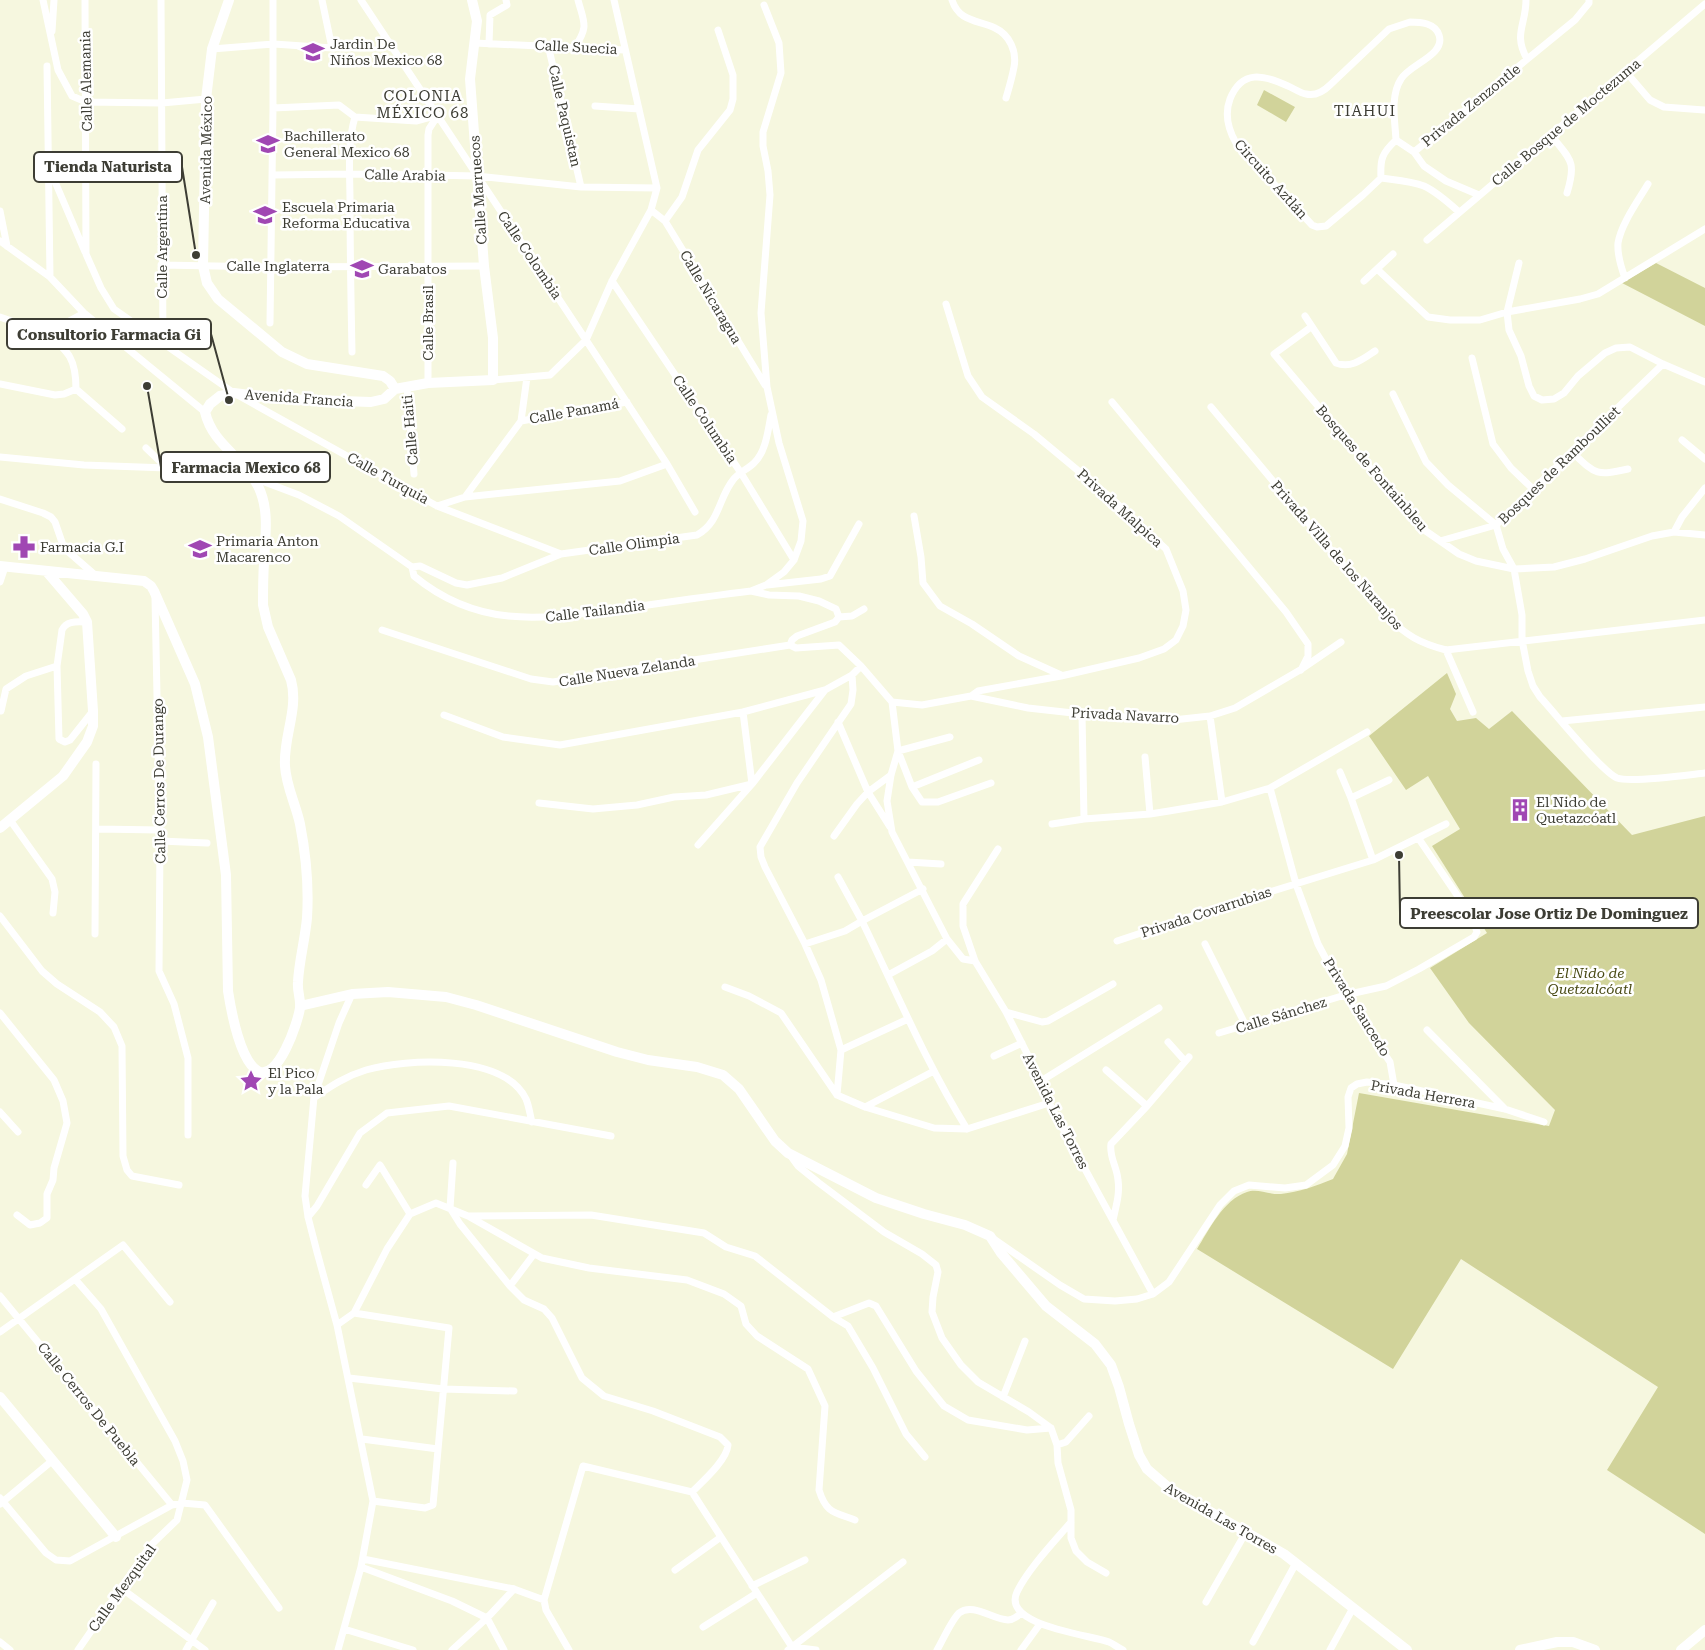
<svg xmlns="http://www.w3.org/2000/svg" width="1705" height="1650" font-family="'Roboto Serif',serif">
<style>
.green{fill:#d1d39a}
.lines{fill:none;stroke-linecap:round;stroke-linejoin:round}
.street{stroke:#fff;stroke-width:7}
.secondary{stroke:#fff;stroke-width:10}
.labels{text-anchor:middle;stroke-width:5;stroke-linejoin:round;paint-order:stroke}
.poi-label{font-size:14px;fill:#3d3d34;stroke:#fff;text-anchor:start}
.street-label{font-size:14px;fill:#3d3d34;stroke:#fff}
.park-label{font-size:14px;font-style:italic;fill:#494a14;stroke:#fff}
.neighbourhood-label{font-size:15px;letter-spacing:1px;fill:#3d3d34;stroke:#fff}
.leader{fill:none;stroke:#3d3d34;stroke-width:2}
.callout-dot{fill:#3d3d34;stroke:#fff;stroke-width:2}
.callout{fill:#fff;stroke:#3d3d34;stroke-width:2}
.callout-label{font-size:15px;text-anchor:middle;font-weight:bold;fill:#3d3d34}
</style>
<rect width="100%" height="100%" fill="#f6f7df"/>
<path class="green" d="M1264,90L1295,107L1286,122L1257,105Z
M1656,263L1705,288V326L1622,283Z
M1447,673L1456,694L1450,709L1457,721L1476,718L1489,729L1512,711L1632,835L1705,816V1534L1607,1470L1658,1387L1461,1259L1393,1369L1197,1249C1209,1230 1223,1200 1247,1192C1257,1188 1270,1195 1281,1194C1299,1192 1316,1186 1333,1179L1347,1154L1359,1093L1549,1126L1555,1110L1469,1023L1430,968L1487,933L1432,846L1460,829L1428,776L1406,790L1369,736Z"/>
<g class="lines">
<path class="street" d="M43,0L58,70L72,96L86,102L162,103L206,99
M85,0L86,254L101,288L114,309L234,393L437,506L561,554
M161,0L163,344
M322,0L332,48
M361,0L586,340L667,464L695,512
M952,0C959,22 978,20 995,28C1010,35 1017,52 1014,67C1012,78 1009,88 1006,98
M1526,0C1526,25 1513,34 1527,59
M1410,22C1421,22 1435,23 1439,35C1446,55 1410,64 1401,79C1390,96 1395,121 1396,140C1382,153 1380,159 1381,178L1363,195L1326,226L1317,227L1312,225L1236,143C1228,129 1224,115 1230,99C1242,69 1264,75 1288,86C1293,88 1300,93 1306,94C1315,96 1324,91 1330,85L1389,29Z
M52,31L54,0
M475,43L625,50
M489,44L490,15L507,5L506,0
M548,45L581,187
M575,47C589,26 584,23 578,0
M212,49L274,44L332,48L357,47
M47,66L50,277
M1626,72L1650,100L1664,107L1704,110
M595,106L639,109
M273,108L339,105L355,117L416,121L438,115
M1551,135C1570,160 1577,160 1567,193
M1396,140L1414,152L1424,166L1446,181L1479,195
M1414,152L1575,20L1589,3V0
M50,170L85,252
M273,175L350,174L429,175L477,176L581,187L657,188
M1381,178C1395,180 1411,181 1424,186C1437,192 1449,203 1459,212
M651,210L665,221L765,385
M0,211L7,246
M665,221L682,197L698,150L730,110L733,99V75L718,30
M1427,240L1705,4
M0,241L50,277L84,313L205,412
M1519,263L1507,312L1509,330L1521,356L1529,386L1534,396L1542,400L1554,399L1564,393L1578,376L1605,353L1616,348L1630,347L1663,364L1705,382
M161,265L271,267L484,266
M1377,269L1428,317L1450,320H1480L1507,312L1580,299L1598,294L1705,229
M1625,278C1621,267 1617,255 1618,243C1621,224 1638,201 1648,184
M612,281L741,473L794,560
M1364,281L1393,254
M946,304L968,376L982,397L1034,434L1111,498L1166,549L1183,591L1186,610L1183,626L1176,640L1164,649L1139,658L1061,676L978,691L971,696
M1305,316L1336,363C1351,369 1363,359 1375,351
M0,317L47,333L84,313
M270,323L273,108V0
M1311,327L1274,354L1420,527L1459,554L1476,561L1514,569L1554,567L1585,559L1652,536L1674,532L1705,535
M47,333C69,352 76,359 76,389
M352,352C351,302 350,252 350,201C350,173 347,144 355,117
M1472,358L1493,444L1511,468L1533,489
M493,380L550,375L586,340L612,281L651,210L657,188L614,0
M428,383V135L429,129L438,115
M0,384L55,395L64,394L76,389
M407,387L414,474
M76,389L122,429
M1393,394L1426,462L1448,485L1496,525
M1112,402L1286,612L1308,644V656L1301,670
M1211,407L1387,617C1408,636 1419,643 1446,650L1705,620
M521,421L627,402
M1682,440L1705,459
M146,448L167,468
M1572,452C1596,475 1596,476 1628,469
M0,457L84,465L167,468L240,463
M254,478L299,495L339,516L412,567L414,576C482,632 548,618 627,608C669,602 710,596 751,591L766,585L784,572L794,560L801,541L803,521L779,443L767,387L761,313L770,195L768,171L763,146V132L781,73L779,43L764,5
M465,497L620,481L667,464
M0,499L43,513L51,517L55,522L64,548L95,575
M437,506L465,497L521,421L527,377
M914,516L921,557L923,583L940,606L972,624L1019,656L1061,675
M1496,525L1503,549L1514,569L1522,615V640L1528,671L1533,686L1540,697C1555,713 1601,771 1617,778C1631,783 1687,775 1705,773
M1674,532L1682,517L1705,488
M1440,541L1496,525L1663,364
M412,567L420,566L456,583L467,585L502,578L561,554L697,535C720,522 718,499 733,480C738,473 748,469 754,463C766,452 768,430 771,415
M0,582L5,567
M767,585L821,579L830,576L859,524
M751,591L769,595L799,596L819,601L836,609L839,617L835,622L797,636L792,640L790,645
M155,598L160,841L159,971L174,1004L188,1058V1135
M839,617L852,616L864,609
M87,622C78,622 67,620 62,630L57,666L59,739L65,742L70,740L93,711
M382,630L531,679L553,682L790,645
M790,645L796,648L839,645L861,666L892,702L898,751L891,775L887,801L892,832L947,939L963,959L975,961
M1446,650L1473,712
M892,702L922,705L971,696L1028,708L1082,714L1173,720L1210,716L1235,708L1300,670L1341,642
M1,711L6,689L26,676L57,666
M1082,714L1084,819
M444,715L503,737L560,745L743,712L825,690
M1210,716L1222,802
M1562,721L1705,707
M838,722L868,792L890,827
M950,737L898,751L912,787L922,802H938L991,783
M1145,757L1150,814
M1340,772L1351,798L1373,860
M912,787L979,760
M1270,788L1296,884L1318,944L1345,995L1390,1062L1394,1085
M1351,798L1389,780
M539,803L593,809L637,805L674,797L706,795L752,784L743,712
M10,820L52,879L55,892L53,913
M1052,824L1084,819L1150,814L1169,811L1222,802L1270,788L1367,732
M97,829L160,830
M834,836L857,804L868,792L891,775
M160,841L207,843
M698,845L752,784L825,690L852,675L861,666
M998,849L963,904V926L975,961L1006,1012L1041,1081L1049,1103L1153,1294
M908,862L941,864
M838,877L862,921L923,889
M0,916L42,971L57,984L100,1012L114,1027L122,1046L123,1156L127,1170L132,1176L179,1185
M95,934L96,764
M1117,941L1189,917L1373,860L1446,824
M805,944L845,931L862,921C896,991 926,1063 967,1129
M1205,944L1246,1026
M888,975L932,951L947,939
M725,987L749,996L781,1013L837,1095L865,1107L934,1128L967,1129L1049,1103
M1006,1012L1042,1022L1048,1021L1113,984
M0,1013L54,1080L63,1101L67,1123L54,1168L53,1180L47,1194V1218L40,1223L30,1225L17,1215
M1427,1030L1505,1109
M1219,1033L1345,995L1386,986L1419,969L1474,937L1477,932L1472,917L1419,839
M1168,1042L1185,1061
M841,1050L908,1019
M994,1056L1022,1043
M1106,1070L1147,1106
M1041,1081L1159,1008
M837,1095L841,1050L821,980L805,944L765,867L761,857L760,847L797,783L851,704L853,690L852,675
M315,1097C331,1086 346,1076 366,1070C407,1058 504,1054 526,1099C529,1106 530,1115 532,1122
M865,1107L934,1071
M0,1112L18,1132
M790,1155L798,1166L819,1183L884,1232L922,1254L936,1265L938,1272L933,1297L932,1312L942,1338L961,1365L978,1382L1029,1412L1051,1428L1057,1445L1058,1463L1071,1510V1538L1076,1551L1087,1562L1106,1573
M453,1163L450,1208L460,1224L510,1286L524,1300L544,1309L552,1318L582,1378L604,1396L653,1411L720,1437L728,1445C727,1460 703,1481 692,1492
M366,1185L380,1165L410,1214
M468,1216L591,1215L704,1233L726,1247L755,1256L833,1317L848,1326L873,1368L906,1434L925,1457
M308,1217L317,1206L360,1133L387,1113L449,1106L611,1136
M1113,1220C1116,1206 1120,1194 1118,1180C1117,1167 1109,1157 1111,1144L1147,1106L1189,1057
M994,1239L1060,1285L1084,1299L1115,1301L1137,1299L1153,1294L1169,1282L1220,1205L1234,1191L1249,1185L1285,1188L1306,1185L1333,1165L1345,1146L1349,1128L1348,1097L1351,1088L1357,1084L1367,1082L1394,1085L1505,1109L1544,1122
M75,1279L101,1309L175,1441L183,1461L187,1480L177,1520L150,1546L78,1650
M510,1286L534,1254
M0,1296L172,1505L182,1503L205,1505L279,1608
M354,1313L449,1328L433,1505L425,1508L373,1501
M833,1317L869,1303L876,1306L916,1371L944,1406L968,1420L1027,1430L1051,1428
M337,1325L354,1313L387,1249L410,1214L436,1203L468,1216L542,1258L589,1268L687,1280L724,1294L741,1306L746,1324L757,1336L808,1369L825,1406L819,1490C826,1513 834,1512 855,1520
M0,1332L123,1245L170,1302
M349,1378L443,1389L514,1391
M1003,1397L1025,1341
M362,1439L438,1449
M1057,1445L1066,1442L1089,1416
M0,1498L46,1553L56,1560L70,1561L172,1505
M0,1504L53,1460
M1071,1522C1054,1542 1028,1569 1017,1592C1001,1626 1091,1635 1109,1642C1114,1644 1118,1648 1123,1650
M363,1559L514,1589L544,1600
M361,1567L452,1601L487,1618L504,1650
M675,1570L721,1537
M752,1586L805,1560
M121,1588L205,1650
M1206,1602L1246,1532
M703,1627L757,1593
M344,1629L413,1650
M0,1642L10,1650
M1253,1642L1296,1563
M792,1647L816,1650
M186,1650L213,1603
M338,1650L361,1567L373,1501L337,1325L317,1252L308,1217L305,1196L314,1097L339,1023L352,994
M452,1650L487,1618L514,1589
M569,1650L546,1610L544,1600L583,1466L692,1492L792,1647
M788,1650L903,1562
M937,1650C943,1640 951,1621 959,1613C973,1602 993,1620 1008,1620C1013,1620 1018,1616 1021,1613
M1021,1650L1040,1624
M1330,1650L1353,1608"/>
<path class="secondary" d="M229,0L212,49L206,99L203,266L207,283L218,299L282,352L307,364L383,376L390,381L395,389
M395,389L428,383L493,380V338L484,266L470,79L477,21L472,0
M0,566L144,581L151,586L154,591L195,684L208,737L226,875L228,991C231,1010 240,1061 258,1071C278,1082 298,1022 300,1008C301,999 297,991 298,982C299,961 305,940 307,918C309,887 306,855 300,824C296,805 286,786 285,766C283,737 299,709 291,680L268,627L263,605C263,591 263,577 264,563C265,537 270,510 258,486C244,457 213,446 205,412L210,404L220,396L234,393L281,399L371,402L384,399L395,389
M0,828L63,776L87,742L93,726V711L87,622L83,614L47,572
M300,1006L352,994L388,992L446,997L476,1005L617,1052L648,1060L697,1067L723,1075L739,1089L775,1141L788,1153L876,1198L924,1214L965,1225L990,1236L1001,1253L1046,1306L1095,1344L1111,1365L1119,1387L1129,1424L1139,1455L1147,1469L1169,1488L1284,1554L1407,1650
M0,1397L116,1537
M1520,1650L1557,1642H1573L1595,1650
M1681,1650L1705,1630"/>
</g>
<defs>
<symbol id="school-bare" viewBox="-9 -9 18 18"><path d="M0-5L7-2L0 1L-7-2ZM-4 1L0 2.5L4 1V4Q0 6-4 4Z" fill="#a047b3" stroke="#fff" stroke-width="2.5" paint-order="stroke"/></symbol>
<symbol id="pharmacy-bare" viewBox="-9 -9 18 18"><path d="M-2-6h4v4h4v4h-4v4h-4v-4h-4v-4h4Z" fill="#a047b3" stroke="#fff" stroke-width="2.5" paint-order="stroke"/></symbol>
<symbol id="building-bare" viewBox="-9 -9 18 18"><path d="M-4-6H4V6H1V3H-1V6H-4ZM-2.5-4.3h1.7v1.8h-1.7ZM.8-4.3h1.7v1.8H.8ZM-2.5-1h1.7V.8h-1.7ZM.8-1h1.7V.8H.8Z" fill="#a047b3" stroke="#fff" stroke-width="2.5" paint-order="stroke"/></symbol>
<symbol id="sight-bare" viewBox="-9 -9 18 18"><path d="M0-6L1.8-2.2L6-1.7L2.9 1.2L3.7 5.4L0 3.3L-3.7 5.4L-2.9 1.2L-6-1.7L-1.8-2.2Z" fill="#a047b3" stroke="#fff" stroke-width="2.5" paint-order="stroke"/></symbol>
</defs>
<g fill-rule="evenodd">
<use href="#school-bare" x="297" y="36" width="32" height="32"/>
<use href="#school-bare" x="252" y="128" width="32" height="32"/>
<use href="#school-bare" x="249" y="199" width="32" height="32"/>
<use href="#school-bare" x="346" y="253" width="32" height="32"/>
<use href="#pharmacy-bare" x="8" y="531" width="32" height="32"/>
<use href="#school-bare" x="184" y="533" width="32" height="32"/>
<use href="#building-bare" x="1504" y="794" width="32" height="32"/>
<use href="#sight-bare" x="235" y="1065" width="32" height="32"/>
</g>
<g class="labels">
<g class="poi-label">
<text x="330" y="49">Jardin De<tspan x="330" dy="16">Niños Mexico 68</tspan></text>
<text x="284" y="141">Bachillerato<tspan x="284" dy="16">General Mexico 68</tspan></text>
<text x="282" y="212">Escuela Primaria<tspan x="282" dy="16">Reforma Educativa</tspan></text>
<text x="378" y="274">Garabatos</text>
<text x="216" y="546">Primaria Anton<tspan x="216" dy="16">Macarenco</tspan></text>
<text x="40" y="552">Farmacia G.I</text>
<text x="1536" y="807">El Nido de<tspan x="1536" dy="16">Quetazcóatl</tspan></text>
<text x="268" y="1078">El Pico<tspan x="268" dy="16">y la Pala</tspan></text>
</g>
<g class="street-label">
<text transform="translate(576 47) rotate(3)" y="5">Calle Suecia</text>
<text transform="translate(86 81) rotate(-91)" y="5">Calle Alemania</text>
<text transform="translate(1471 105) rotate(-39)" y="5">Privada Zenzontle</text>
<text transform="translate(565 116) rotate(77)" y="5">Calle Paquistan</text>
<text transform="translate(1566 122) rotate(-40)" y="5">Calle Bosque de Moctezuma</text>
<text transform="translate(206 150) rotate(-89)" y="5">Avenida México</text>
<text transform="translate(405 175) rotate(1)" y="5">Calle Arabia</text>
<text transform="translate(1271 179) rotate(48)" y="5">Circuito Aztlán</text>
<text transform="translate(478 190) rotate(-94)" y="5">Calle Marruecos</text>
<text transform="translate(162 247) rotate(-90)" y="5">Calle Argentina</text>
<text transform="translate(530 255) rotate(56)" y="5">Calle Colombia</text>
<text x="278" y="271">Calle Inglaterra</text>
<text transform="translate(711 297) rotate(59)" y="5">Calle Nicaragua</text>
<text transform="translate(428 323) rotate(-90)" y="5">Calle Brasil</text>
<text transform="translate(299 398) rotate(4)" y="5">Avenida Francia</text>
<text transform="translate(574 411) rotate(-10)" y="5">Calle Panamá</text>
<text transform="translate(705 419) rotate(56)" y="5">Calle Columbia</text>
<text transform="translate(410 430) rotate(-95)" y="5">Calle Haiti</text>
<text transform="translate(1559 465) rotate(-44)" y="5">Bosques de Ramboulliet</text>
<text transform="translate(1372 468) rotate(49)" y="5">Bosques de Fontainbleu</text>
<text transform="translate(388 478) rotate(29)" y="5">Calle Turquia</text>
<text transform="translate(1120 508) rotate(42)" y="5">Privada Malpica</text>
<text transform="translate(634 544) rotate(-8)" y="5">Calle Olimpia</text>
<text transform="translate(1337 555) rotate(49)" y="5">Privada Villa de los Naranjos</text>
<text transform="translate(595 611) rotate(-7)" y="5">Calle Tailandia</text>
<text transform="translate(627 671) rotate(-9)" y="5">Calle Nueva Zelanda</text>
<text transform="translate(1125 715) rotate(3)" y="5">Privada Navarro</text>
<text transform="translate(159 781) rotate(-91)" y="5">Calle Cerros De Durango</text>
<text transform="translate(1206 912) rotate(-18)" y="5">Privada Covarrubias</text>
<text transform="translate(1357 1007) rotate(58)" y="5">Privada Saucedo</text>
<text transform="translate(1281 1015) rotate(-17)" y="5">Calle Sánchez</text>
<text transform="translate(1423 1094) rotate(10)" y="5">Privada Herrera</text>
<text transform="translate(1056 1111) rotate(63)" y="5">Avenida Las Torres</text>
<text transform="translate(89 1404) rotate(51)" y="5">Calle Cerros De Puebla</text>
<text transform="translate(1221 1518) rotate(30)" y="5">Avenida Las Torres</text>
<text transform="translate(122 1588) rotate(-54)" y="5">Calle Mezquital</text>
</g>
<g class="park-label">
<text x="1590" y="978">El Nido de<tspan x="1590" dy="16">Quetzalcóatl</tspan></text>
</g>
<g class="neighbourhood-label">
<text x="423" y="101">COLONIA<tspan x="423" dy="17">MÉXICO 68</tspan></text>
<text x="1365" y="116">TIAHUI</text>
</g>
</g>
<path class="leader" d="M196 255L182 167M229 400L211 334M147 386L161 467M1399 855L1400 913"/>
<g class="callout-dot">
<circle cx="196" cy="255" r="5"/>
<circle cx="229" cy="400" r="5"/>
<circle cx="147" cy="386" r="5"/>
<circle cx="1399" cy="855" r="5"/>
</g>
<g class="callout">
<rect x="34" y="152" width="148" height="30" rx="5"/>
<rect x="7" y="319" width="204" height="30" rx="5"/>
<rect x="161" y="452" width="169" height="30" rx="5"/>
<rect x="1400" y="898" width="298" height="30" rx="5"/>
</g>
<g class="callout-label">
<text x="108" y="172">Tienda Naturista</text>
<text x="109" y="340">Consultorio Farmacia Gi</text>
<text x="246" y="473">Farmacia Mexico 68</text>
<text x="1549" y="919">Preescolar Jose Ortiz De Dominguez</text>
</g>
</svg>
